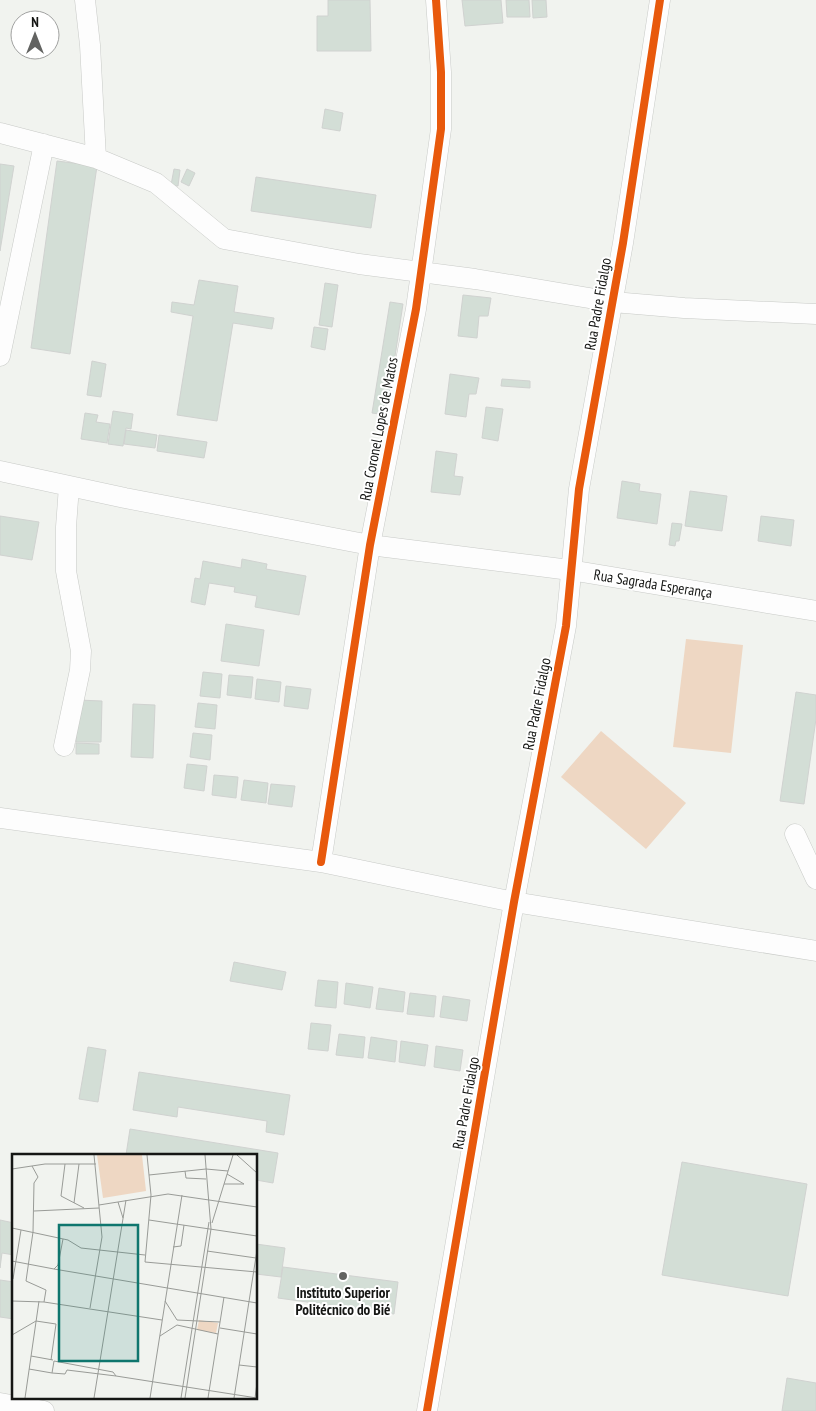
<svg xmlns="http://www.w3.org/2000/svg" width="816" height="1411" font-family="'PT Sans Narrow',sans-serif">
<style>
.green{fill:#eed7c3}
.building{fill:#d3ded6;stroke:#d0d2d0}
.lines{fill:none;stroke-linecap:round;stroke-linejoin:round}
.minor-casing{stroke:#c8cac7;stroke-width:21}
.minor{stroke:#fdfdfd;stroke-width:20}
.cycleway-casing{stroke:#fff;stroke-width:11}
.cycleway{stroke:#e8590c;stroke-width:8}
.poi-dot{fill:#626361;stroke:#fff;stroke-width:2}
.labels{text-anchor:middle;stroke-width:4;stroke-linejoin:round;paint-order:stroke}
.street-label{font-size:15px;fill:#151614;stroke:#fff}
.poi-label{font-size:15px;font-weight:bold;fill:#151614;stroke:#fff}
.inset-road{fill:none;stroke:#999b97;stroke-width:1}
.view{fill:#0f766e;fill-opacity:0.15;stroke:#0f766e;stroke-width:2.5}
.inset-edge{fill:none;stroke:#151614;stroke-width:2.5}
</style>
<rect width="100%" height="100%" fill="#f1f3ef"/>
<path class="green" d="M686,639L743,645L731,753L673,747Z
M601,731L686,803L646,849L561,777Z"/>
<path class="building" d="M328,0H370L371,51H317V16H328Z
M462,0H501L503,23L465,26Z
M506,0H529L530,17H507Z
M532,0H546L547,17L533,18Z
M325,109L343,113L340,131L322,128Z
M57,161L97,166L70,354L31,348Z
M0,164L14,166L0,251Z
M174,169L180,170L178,186L171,185Z
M187,169L195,173L189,186L181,182Z
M256,177L376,195L371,228L251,211Z
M199,280L238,286L234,312L274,318L272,329L233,323L217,421L177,415L193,316L171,312L172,302L194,305Z
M325,283L338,285L332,327L319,325Z
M463,295L491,298L488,316H479L477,338L458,336Z
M390,302L403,304L386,415L372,413Z
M314,327L328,329L325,350L311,347Z
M92,361L106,364L101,397L87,395Z
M450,374L479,378L476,394H469L466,417L445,414Z
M502,379L530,381V388L501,386Z
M486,407L503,409L498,441L482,438Z
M113,411L133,414L131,429L126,428L123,446L108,444Z
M85,413L98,415L96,422L110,424L107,443L81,439Z
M126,430L157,435L155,448L124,444Z
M159,435L207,442L204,458L157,451Z
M436,451L457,454L454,476L463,477L460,495L431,492Z
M622,481L640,484L639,491L661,494L657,524L617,518Z
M690,491L727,496L722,531L685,526Z
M0,516L39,522L32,560L0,555Z
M761,516L794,520L791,546L758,541Z
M672,523L682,524L679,541H676L675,546L669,545Z
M242,559L267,564L266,569L306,576L299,615L255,607L257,596L234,592L235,587L209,583L205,605L191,602L195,578L200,579L203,561L241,568Z
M226,624L264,630L259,666L221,661Z
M203,672L222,674L220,698L200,696Z
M229,675L253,677L251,698L227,695Z
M257,679L281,682L279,702L255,699Z
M286,686L311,689L308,709L284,706Z
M796,692L816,695V719L804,804L780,801Z
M78,700L102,701L101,742H76Z
M198,703L217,705L215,729L195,727Z
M133,704L155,705L153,758L131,757Z
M193,733L212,735L210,760L190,757Z
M76,743L99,744V754H76Z
M187,764L207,766L204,791L184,788Z
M214,775L238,777L236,798L212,795Z
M244,780L268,783L266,803L241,800Z
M271,784L295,786L292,807L268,804Z
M234,962L286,972L282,990L230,981Z
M318,980L338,982L336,1008L315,1006Z
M346,983L373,987L370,1008L344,1004Z
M379,988L405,992L403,1012L376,1009Z
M410,993L436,996L434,1017L407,1014Z
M443,996L470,1000L467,1021L440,1017Z
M311,1023L331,1025L328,1051L308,1049Z
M339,1034L365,1037L363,1058L336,1055Z
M371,1037L397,1041L395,1062L368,1058Z
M401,1041L428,1045L425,1066L399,1062Z
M436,1046L463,1050L460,1071L434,1067Z
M88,1047L106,1050L98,1102L79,1099Z
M139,1072L290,1095L284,1135L266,1132L267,1121L178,1107L177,1117L133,1110Z
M130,1129L278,1153L273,1183L256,1180V1155H126Z
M682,1162L807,1184L788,1296L662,1275Z
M0,1220L14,1223V1255L2,1253L0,1268Z
M256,1244L285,1248L281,1277L256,1274Z
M283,1267L398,1282L394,1314L278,1298Z
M0,1280L14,1282V1319L0,1317Z
M787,1378L816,1383V1411H782Z"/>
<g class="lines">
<defs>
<path id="minor" d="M85,0L90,45L96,158
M0,133L96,158L156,183L224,239L359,264L475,279L613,302L684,308L816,314
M0,356L44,144
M0,471L125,498L370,545L570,570L816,611
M64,746L80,670L81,651L66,571V527L69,486
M0,818L321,862L514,902L816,951
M795,834L816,879
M321,862L370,545L416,309L441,129V72L436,0
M0,1403L44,1411
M427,1411L514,902L566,626L579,489L623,243L660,0"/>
</defs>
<use href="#minor" class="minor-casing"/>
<use href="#minor" class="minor"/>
<defs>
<path id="cycleway" d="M321,862L370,545L416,309L441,129V72L436,0
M427,1411L514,902L566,626L579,489L623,243L660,0"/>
</defs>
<use href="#cycleway" class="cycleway-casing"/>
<use href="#cycleway" class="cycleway"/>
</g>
<circle class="poi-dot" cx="343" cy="1276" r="5"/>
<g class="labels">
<g class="street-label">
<text transform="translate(598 304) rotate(-80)" y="5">Rua Padre Fidalgo</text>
<text transform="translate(379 429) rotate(-79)" y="5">Rua Coronel Lopes de Matos</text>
<text transform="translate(653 584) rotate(9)" y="5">Rua Sagrada Esperança</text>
<text transform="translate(537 704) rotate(-79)" y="5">Rua Padre Fidalgo</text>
<text transform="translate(466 1103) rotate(-80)" y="5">Rua Padre Fidalgo</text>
</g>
<g class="poi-label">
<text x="343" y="1298">Instituto Superior<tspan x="343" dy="17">Politécnico do Bié</tspan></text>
</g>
</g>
<g transform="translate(12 1154)">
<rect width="245" height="245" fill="#f1f3ef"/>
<path d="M85,1H130L134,37L91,44ZM187,166L206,169L204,179L185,176Z" fill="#eed7c3"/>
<path class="inset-road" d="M135,1L137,21L194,15L216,17M225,1L245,19M53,10L49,42L72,54M20,12L26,23L22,29L21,78L14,127L34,136L32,148M0,15L33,10H84M173,17L174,24L194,25M137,21L139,41L133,108L245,118M212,30H232L215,20M106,48L111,64M62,49L67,10M87,51L156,40L245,53M22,57L87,54M137,66L245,82M200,69L221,1M0,74L56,86L69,94L133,101M161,93L169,92L172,71M195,97L244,104M0,107L42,115L46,111L51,85M42,115L245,149M1,125L9,76M0,147L32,148L150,166M153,147L165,166L208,168M78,154L90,83L82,1M208,174L245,180M0,181L24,167L44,170L39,206M148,182L165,171L206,180M19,202L41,206M227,211L245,213M17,215L40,219M104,222L101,218L42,207L40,219L53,220L55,216L104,222L245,244M13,244L27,147M82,244L114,46M138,244L170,41M169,244L197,68M173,244L199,75L193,1M196,244L212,143M222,244L245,96M243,244L245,229"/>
<path class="view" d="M47,71H126V207H47Z"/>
<rect width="245" height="245" class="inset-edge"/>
</g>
<g transform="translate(35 35)"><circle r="24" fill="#ffffff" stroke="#a1a2a1"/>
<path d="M0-4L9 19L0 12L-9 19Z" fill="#626361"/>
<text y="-8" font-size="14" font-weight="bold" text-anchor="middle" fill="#151614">N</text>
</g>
</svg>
